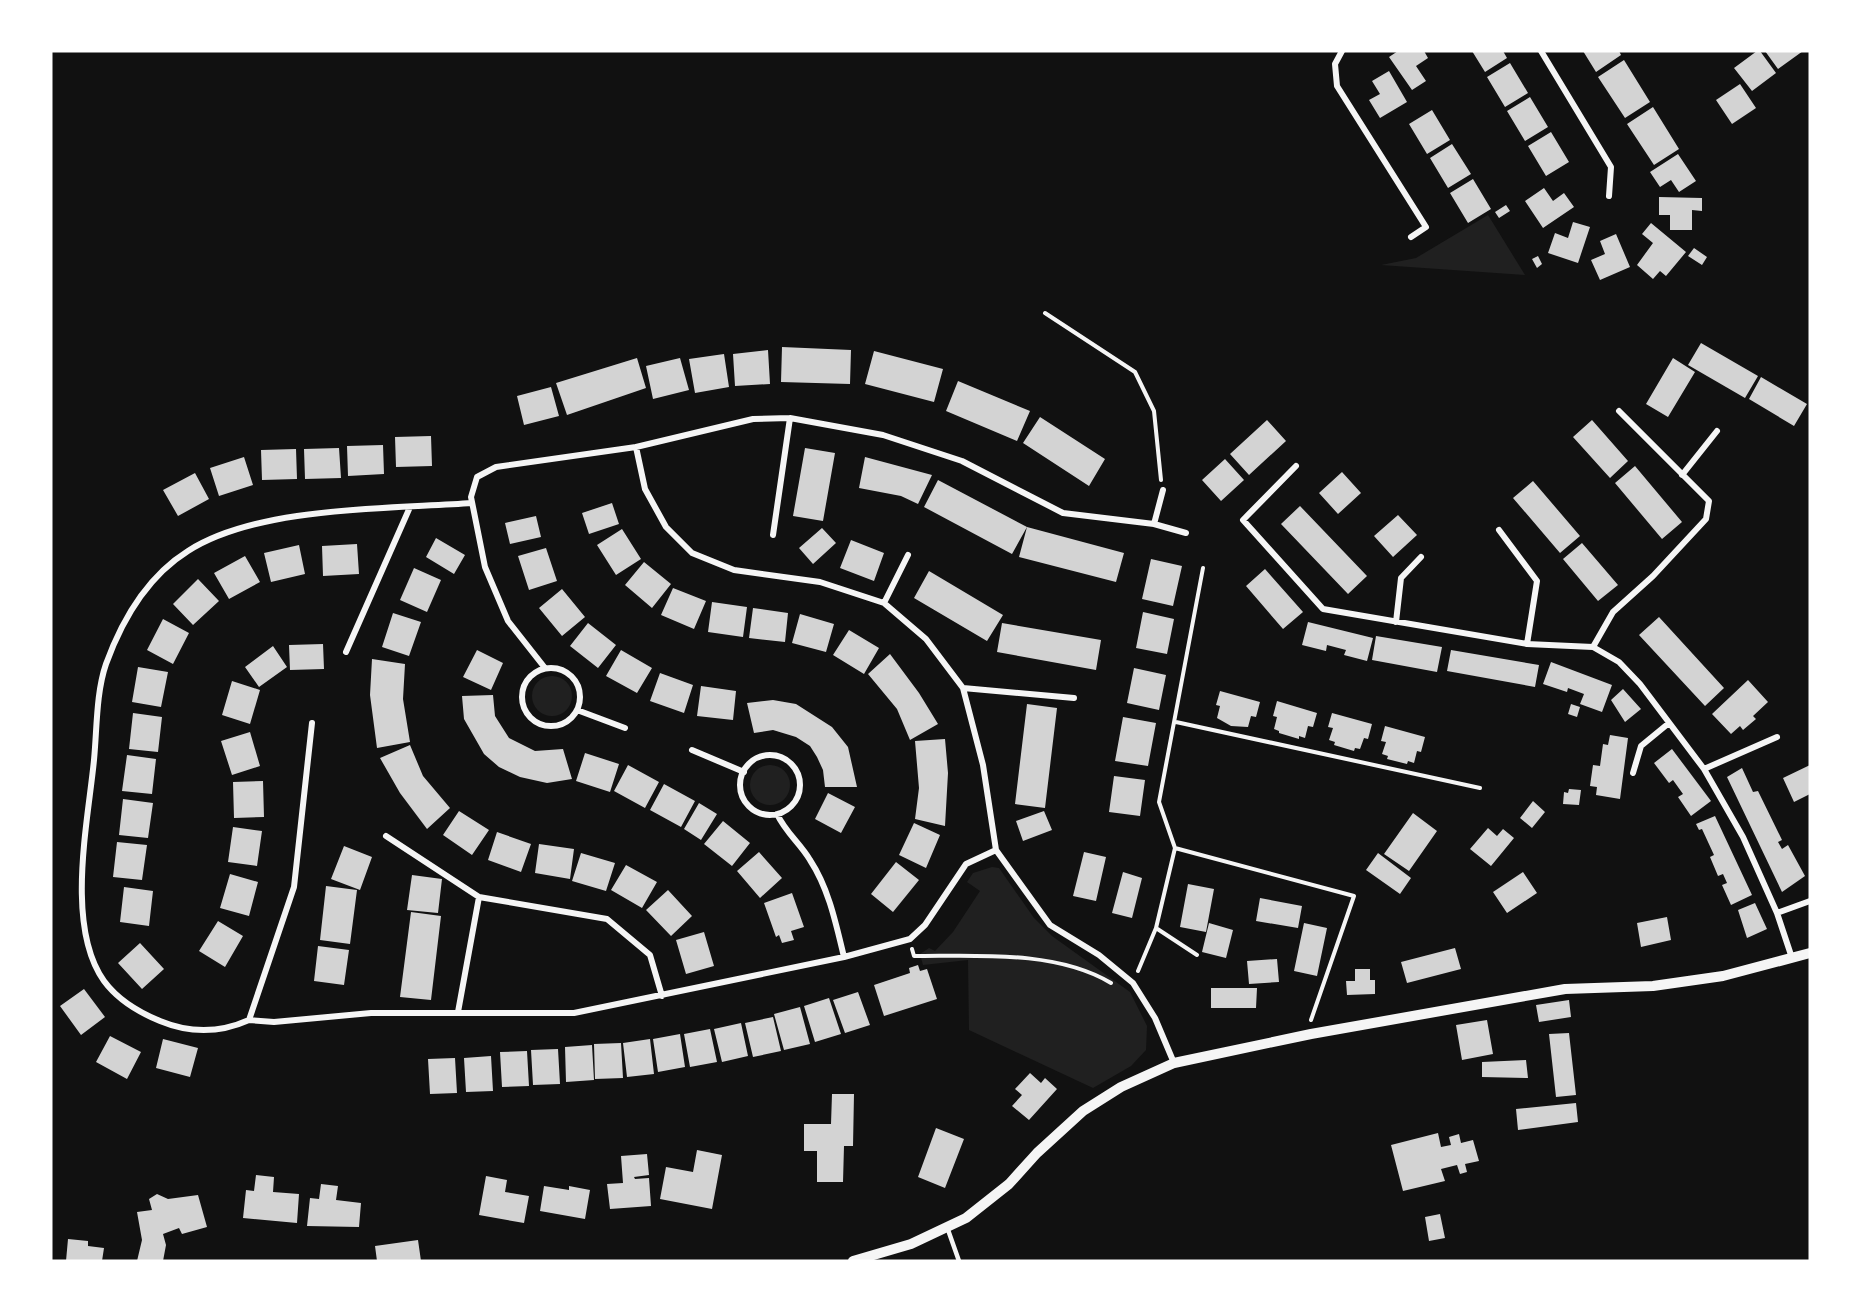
<svg xmlns="http://www.w3.org/2000/svg" width="1861" height="1312" font-family="Overpass,sans-serif">
<style>
.green{fill:#202020}
.building{fill:#d3d3d3}
.lines{fill:none;stroke-linecap:round;stroke-linejoin:round}
.path{stroke:#f5f5f5;stroke-width:4}
.service{stroke:#f5f5f5;stroke-width:4.5}
.minor{stroke:#f5f5f5;stroke-width:6}
.tertiary{stroke:#f5f5f5;stroke-width:10}
</style>
<rect width="100%" height="100%" fill="#111"/>
<path class="green" d="M1488,215L1525,275L1381,265L1416,258Z
M532 696a20 20 0 1 1 40 0a20 20 0 1 1-40 0Z
M750 785a20 20 0 1 1 40 0a20 20 0 1 1-40 0Z
M992,867L999,868L1034,918L1052,936L1130,992L1147,1026L1146,1050L1131,1066L1093,1088L969,1030L968,960L923,965L920,954L929,948L935,951L953,932L980,891L967,882L973,873Z"/>
<path class="building" d="M1398,51H1424L1428,58L1416,66L1426,81L1412,90L1389,57Z
M1472,51H1503L1507,58L1485,72Z
M1583,51H1619L1621,55L1596,72Z
M1757,51H1760L1776,73L1752,91L1734,68Z
M1765,51H1803L1778,69Z
M1624,60L1650,102L1625,118L1598,77Z
M1510,63L1528,93L1505,107L1487,77Z
M1389,71L1407,102L1380,118L1369,100L1380,94L1372,81Z
M1740,84L1756,108L1732,124L1716,100Z
M1530,97L1548,127L1525,141L1507,111Z
M1653,107L1679,149L1654,165L1627,124Z
M1432,110L1450,140L1427,154L1409,124Z
M1551,132L1569,162L1546,176L1528,146Z
M1452,144L1471,174L1448,188L1430,158Z
M1678,154L1696,181L1679,192L1671,180L1660,187L1650,172Z
M1473,179L1491,209L1468,223L1450,193Z
M1544,188L1553,201L1564,193L1574,207L1543,228L1525,201Z
M1659,197L1702,198V211L1692,210V230H1670V215H1659Z
M1506,205L1510,211L1499,218L1495,212Z
M1573,222L1590,227L1578,263L1548,253L1555,233L1568,238Z
M1651,223L1686,252L1666,276L1660,271L1653,279L1637,265L1653,243L1642,234Z
M1616,234L1630,267L1600,280L1591,260L1605,254L1600,241Z
M1694,248L1707,257L1702,265L1688,256Z
M1538,256L1542,264L1537,268L1532,259Z
M1701,343L1758,376L1745,398L1688,365Z
M782,347L851,350L850,384L781,382Z
M768,350L770,384L735,386L733,354Z
M874,351L943,369L934,402L865,384Z
M724,354L729,387L695,393L689,359Z
M637,358L646,388L567,415L556,383Z
M680,358L689,390L653,399L646,366Z
M1673,358L1695,372L1668,417L1646,404Z
M1761,377L1807,404L1794,426L1749,399Z
M958,381L1030,411L1017,441L946,411Z
M551,387L559,416L524,425L517,396Z
M1040,417L1105,459L1089,486L1023,443Z
M1267,420L1286,441L1249,475L1230,454Z
M1592,420L1628,461L1610,478L1573,437Z
M431,436L432,466L396,467L395,437Z
M383,445L384,474L348,476L347,446Z
M339,448L341,478L305,479L304,449Z
M805,448L835,453L823,521L793,516Z
M296,449L297,479L262,480L261,450Z
M244,457L253,485L219,496L210,468Z
M865,457L932,475L918,504L901,496L859,488Z
M1225,459L1244,480L1221,501L1202,480Z
M1635,466L1682,522L1662,539L1615,483Z
M1342,472L1361,493L1338,514L1319,493Z
M195,473L209,499L178,516L163,490Z
M938,480L1027,527L1012,554L924,507Z
M1533,481L1580,536L1560,553L1513,498Z
M612,503L619,524L589,534L582,513Z
M1300,506L1367,576L1348,594L1281,524Z
M1398,515L1417,535L1393,557L1374,536Z
M536,516L541,537L510,544L505,523Z
M1027,527L1124,553L1116,582L1019,557Z
M822,528L836,543L813,564L799,548Z
M622,529L641,559L616,575L597,545Z
M436,538L465,555L454,574L426,557Z
M851,540L884,553L874,581L840,568Z
M1582,543L1618,585L1598,601L1563,559Z
M357,544L359,574L323,576L322,546Z
M299,545L305,574L271,582L264,553Z
M546,548L557,581L529,590L518,556Z
M245,556L260,582L229,599L214,573Z
M1151,559L1182,566L1173,606L1142,599Z
M644,562L671,584L652,608L625,585Z
M414,568L441,580L427,612L400,600Z
M1265,569L1303,612L1283,629L1246,586Z
M929,571L1003,615L987,641L914,598Z
M198,579L219,601L193,625L173,604Z
M673,588L706,601L694,629L661,615Z
M562,589L585,617L562,636L539,608Z
M712,602L747,607L743,637L708,632Z
M753,608L788,613L785,642L749,638Z
M1143,612L1174,619L1167,654L1136,648Z
M393,613L421,622L409,656L382,647Z
M800,614L834,624L826,652L792,643Z
M1659,617L1724,688L1705,706L1639,635Z
M163,619L189,633L173,664L147,650Z
M1308,622L1373,638L1367,661L1344,655L1346,650L1327,645L1326,651L1302,645Z
M588,623L616,645L598,668L570,646Z
M1002,623L1101,640L1096,670L997,652Z
M849,630L879,648L864,674L833,655Z
M1376,636L1442,647L1437,672L1372,660Z
M323,644L324,669L290,670L289,645Z
M273,646L287,667L259,687L245,667Z
M477,650L503,663L491,690L463,677Z
M621,650L652,668L637,693L606,676Z
M1451,650L1539,665L1535,687L1447,671Z
M890,654L919,693L938,724L910,740L897,709L868,674Z
M372,659L405,664L403,699L410,742L377,748L370,695Z
M1551,662L1612,685L1602,712L1580,704L1584,694L1568,688L1567,692L1543,684Z
M138,667L168,672L161,707L132,702Z
M1134,668L1166,675L1159,710L1127,703Z
M660,673L693,685L684,713L650,701Z
M1748,680L1768,702L1753,716L1756,719L1743,730L1740,726L1731,734L1712,714Z
M232,681L260,690L250,724L222,715Z
M701,686L736,691L733,720L697,716Z
M1623,689L1641,709L1625,722L1611,700Z
M1220,691L1260,702L1256,717L1251,716L1248,727L1231,726L1217,718L1220,706L1216,705Z
M493,695L495,716L509,738L535,751L563,749L572,779L547,783L520,777L499,767L484,754L464,719L462,696Z
M773,700L796,704L832,727L848,747L857,787H825L823,770L817,757L810,746L796,737L773,730L754,733L747,703Z
M1277,701L1317,713L1313,727L1308,726L1305,738L1299,736V739L1279,733V731L1274,729L1277,717L1273,716Z
M1027,704L1057,708L1045,808L1015,804Z
M1571,704L1580,707L1577,717L1568,714Z
M133,713L162,717L158,752L129,749Z
M1332,713L1372,724L1368,739L1364,738L1360,749L1355,748L1354,751L1334,745L1335,742L1329,740L1333,728L1328,727Z
M1123,717L1156,723L1148,766L1115,761Z
M1385,726L1425,737L1421,752L1417,751L1414,763L1408,761L1407,764L1387,759L1388,756L1382,754L1386,742L1381,741Z
M250,732L260,766L232,775L221,741Z
M1610,735L1628,738L1620,799L1596,795L1597,787L1590,786L1593,765L1600,766L1603,744L1608,745Z
M945,739L948,773L945,826L915,819L919,788L915,741Z
M410,745L423,776L450,808L427,829L400,793L380,758Z
M1672,749L1711,801L1691,816L1678,797L1683,794L1673,780L1669,783L1654,763Z
M585,753L619,764L610,792L576,781Z
M127,755L156,759L152,794L122,791Z
M628,765L659,782L645,808L614,791Z
M1810,765V794L1794,802L1783,778Z
M1742,768L1753,792L1758,791L1782,840L1778,842L1782,849L1788,845L1805,876L1782,892L1727,777Z
M1114,776L1145,780L1140,816L1109,812Z
M263,781L264,817L234,818L233,782Z
M664,784L695,801L681,827L650,810Z
M1569,789L1581,790L1579,805L1563,804L1564,792L1568,793Z
M828,793L855,807L841,833L815,819Z
M123,799L153,803L148,838L119,835Z
M1533,801L1545,812L1532,828L1520,818Z
M699,803L717,814L701,840L684,829Z
M459,811L489,830L472,855L443,835Z
M1044,811L1052,830L1023,841L1016,821Z
M1413,813L1437,831L1409,871L1384,854Z
M1715,816L1752,895L1731,905L1722,885L1727,883L1723,874L1718,876L1710,857L1714,855L1702,829L1699,830L1696,824Z
M723,821L750,843L732,866L704,844Z
M914,823L940,835L926,868L899,855Z
M233,827L262,831L257,866L228,862Z
M1488,828L1497,836L1503,829L1514,838L1491,866L1470,849Z
M497,832L531,844L521,872L488,860Z
M117,842L147,845L142,880L113,877Z
M539,844L574,849L570,879L535,873Z
M344,846L372,857L360,890L331,879Z
M759,852L782,878L760,898L737,871Z
M1084,852L1106,857L1096,901L1073,896Z
M581,853L615,863L606,891L572,881Z
M1378,853L1411,878L1400,894L1366,870Z
M896,862L919,880L893,912L871,894Z
M626,865L657,882L642,908L611,890Z
M1123,872L1142,878L1132,918L1112,913Z
M1523,872L1537,893L1507,913L1493,892Z
M230,874L258,882L249,916L220,908Z
M412,875L442,879L438,913L407,910Z
M1188,884L1214,889L1206,932L1180,927Z
M326,886L357,890L350,944L320,940Z
M124,887L153,891L149,926L120,922Z
M668,890L692,916L671,936L646,910Z
M792,893L804,927L791,931L794,940L782,943L779,935L776,937L764,903Z
M1260,898L1302,906L1298,928L1256,921Z
M1755,903L1767,929L1747,938L1738,910Z
M411,912L441,916L431,1000L400,997Z
M1667,917L1671,940L1641,947L1637,923Z
M218,921L243,936L225,967L199,951Z
M1209,923L1233,930L1226,958L1202,952Z
M1304,923L1327,928L1317,976L1294,971Z
M704,932L714,966L686,974L676,940Z
M140,943L164,969L142,989L118,963Z
M318,946L349,950L344,985L314,981Z
M1455,948L1461,969L1407,983L1401,962Z
M1277,959L1279,982L1249,984L1247,961Z
M918,965L920,971L927,969L937,999L884,1016L874,985L910,973L909,968Z
M1355,969H1370V980H1375V994L1347,995L1346,981H1355Z
M1211,988H1257L1256,1008H1211Z
M84,989L105,1017L81,1035L60,1006Z
M858,992L870,1025L845,1033L833,1000Z
M829,998L841,1034L815,1042L804,1006Z
M1569,1000L1571,1017L1539,1022L1536,1005Z
M800,1007L810,1044L784,1050L774,1014Z
M773,1017L781,1051L753,1057L745,1023Z
M1487,1020L1493,1054L1462,1060L1456,1025Z
M741,1023L748,1056L722,1062L714,1029Z
M710,1029L717,1062L690,1067L684,1034Z
M1569,1033L1576,1095L1556,1097L1549,1034Z
M680,1034L685,1067L658,1072L653,1039Z
M110,1036L141,1052L127,1079L96,1062Z
M163,1039L198,1048L190,1077L156,1068Z
M650,1039L654,1074L627,1077L623,1043Z
M621,1043L623,1078L595,1079L594,1044Z
M592,1045L594,1080L566,1082L565,1047Z
M558,1049L560,1084L533,1085L531,1050Z
M527,1051L529,1086L502,1087L500,1052Z
M491,1056L493,1091L466,1092L464,1058Z
M455,1058L457,1093L430,1094L428,1059Z
M1526,1060L1528,1078L1482,1077V1062Z
M1030,1073L1041,1083L1045,1078L1057,1089L1029,1120L1012,1106L1022,1095L1015,1089Z
M832,1094H854L853,1146H844L843,1182H817V1151H804V1124H831Z
M1576,1103L1578,1122L1518,1130L1516,1109Z
M936,1128L964,1139L945,1188L918,1177Z
M1438,1133L1441,1147L1451,1145L1449,1137L1459,1134L1461,1143L1473,1140L1479,1161L1465,1164L1467,1172L1460,1174L1457,1165L1441,1169L1445,1181L1403,1191L1391,1145Z
M697,1150L722,1155L712,1209L660,1199L666,1167L693,1172Z
M647,1154L649,1175L634,1177L635,1179L649,1178L651,1206L610,1209L607,1184L623,1183L621,1156Z
M256,1175L274,1177L273,1192L299,1194L297,1223L243,1218L246,1190L254,1191Z
M486,1176L507,1180L505,1192L529,1196L524,1223L479,1215Z
M321,1184L338,1186L336,1200L361,1203L359,1227L307,1226L310,1198L319,1199Z
M544,1186L569,1190V1186L590,1190L585,1219L540,1211Z
M157,1194L168,1199L198,1195L207,1227L182,1234L179,1228L163,1234L166,1245L163,1261H137L142,1240L137,1212L152,1210L149,1199Z
M1440,1214L1445,1238L1429,1241L1425,1217Z
M68,1239L88,1241V1246L104,1248L102,1261H66Z
M418,1240L421,1261H377L375,1246Z"/>
<g class="lines">
<path class="path" d="M1045,313L1135,372L1154,411L1161,480
M1176,722L1480,788
M1175,848L1354,896L1311,1020
M1156,928L1197,955
M912,949L914,956C976,956 1056,950 1111,983
M1138,971L1156,928L1175,848L1159,802L1203,568"/>
<path class="service" d="M947,1227L959,1261"/>
<path class="minor" d="M1342,51L1335,64L1337,86L1426,227L1411,237
M1541,51L1611,167L1609,196
M1296,466L1243,520L1323,609L1527,644L1593,647L1619,662L1640,684L1704,769L1743,837L1777,913L1792,958
M1682,475L1717,431
M1154,524L1186,533
M1499,530L1537,581L1527,644
M773,535L790,418
M884,603L908,555
M1396,622L1401,578L1421,557
M1593,647L1613,612L1653,576L1706,519L1709,501L1619,411
M346,652L410,507
M545,668L508,621L485,567L471,497L477,477L496,467L636,447
M522 697a29 29 0 1 1 58 0a29 29 0 1 1-58 0Z
M963,688L1074,698
M577,710L625,728
M312,723L294,887L249,1020L274,1022L371,1013H574L844,957L910,939L925,925L966,864L996,850L1050,925L1099,955L1133,983L1155,1018L1174,1063
M692,750L744,772
M740 785a30 30 0 1 1 60 0a30 30 0 1 1-60 0Z
M1704,769L1777,737
M1633,773L1641,746L1669,723
M777,814C786,833 800,843 810,860C829,889 836,924 844,957
M386,836L479,897L607,919L650,955L662,996
M996,850L983,765L963,688L926,639L884,603L820,582L734,570L692,553L666,527L645,489L636,447L753,419L790,418L883,435L962,461L1063,513L1154,524L1163,490
M1777,913L1810,901
M458,1012L479,897
M249,1020C220,1033 189,1033 160,1021C138,1012 118,1000 104,981C65,926 88,822 94,760C97,729 96,693 106,664C122,620 148,576 188,551C258,506 389,509 472,503"/>
<path class="tertiary" d="M853,1261L911,1244L966,1218L1009,1184L1037,1153L1083,1111L1121,1087L1174,1063L1311,1034L1565,989L1653,986L1723,976L1810,953"/>
</g>
<rect width="1861" height="1312" fill="none" stroke="#ffffff" stroke-width="105"/>
</svg>
